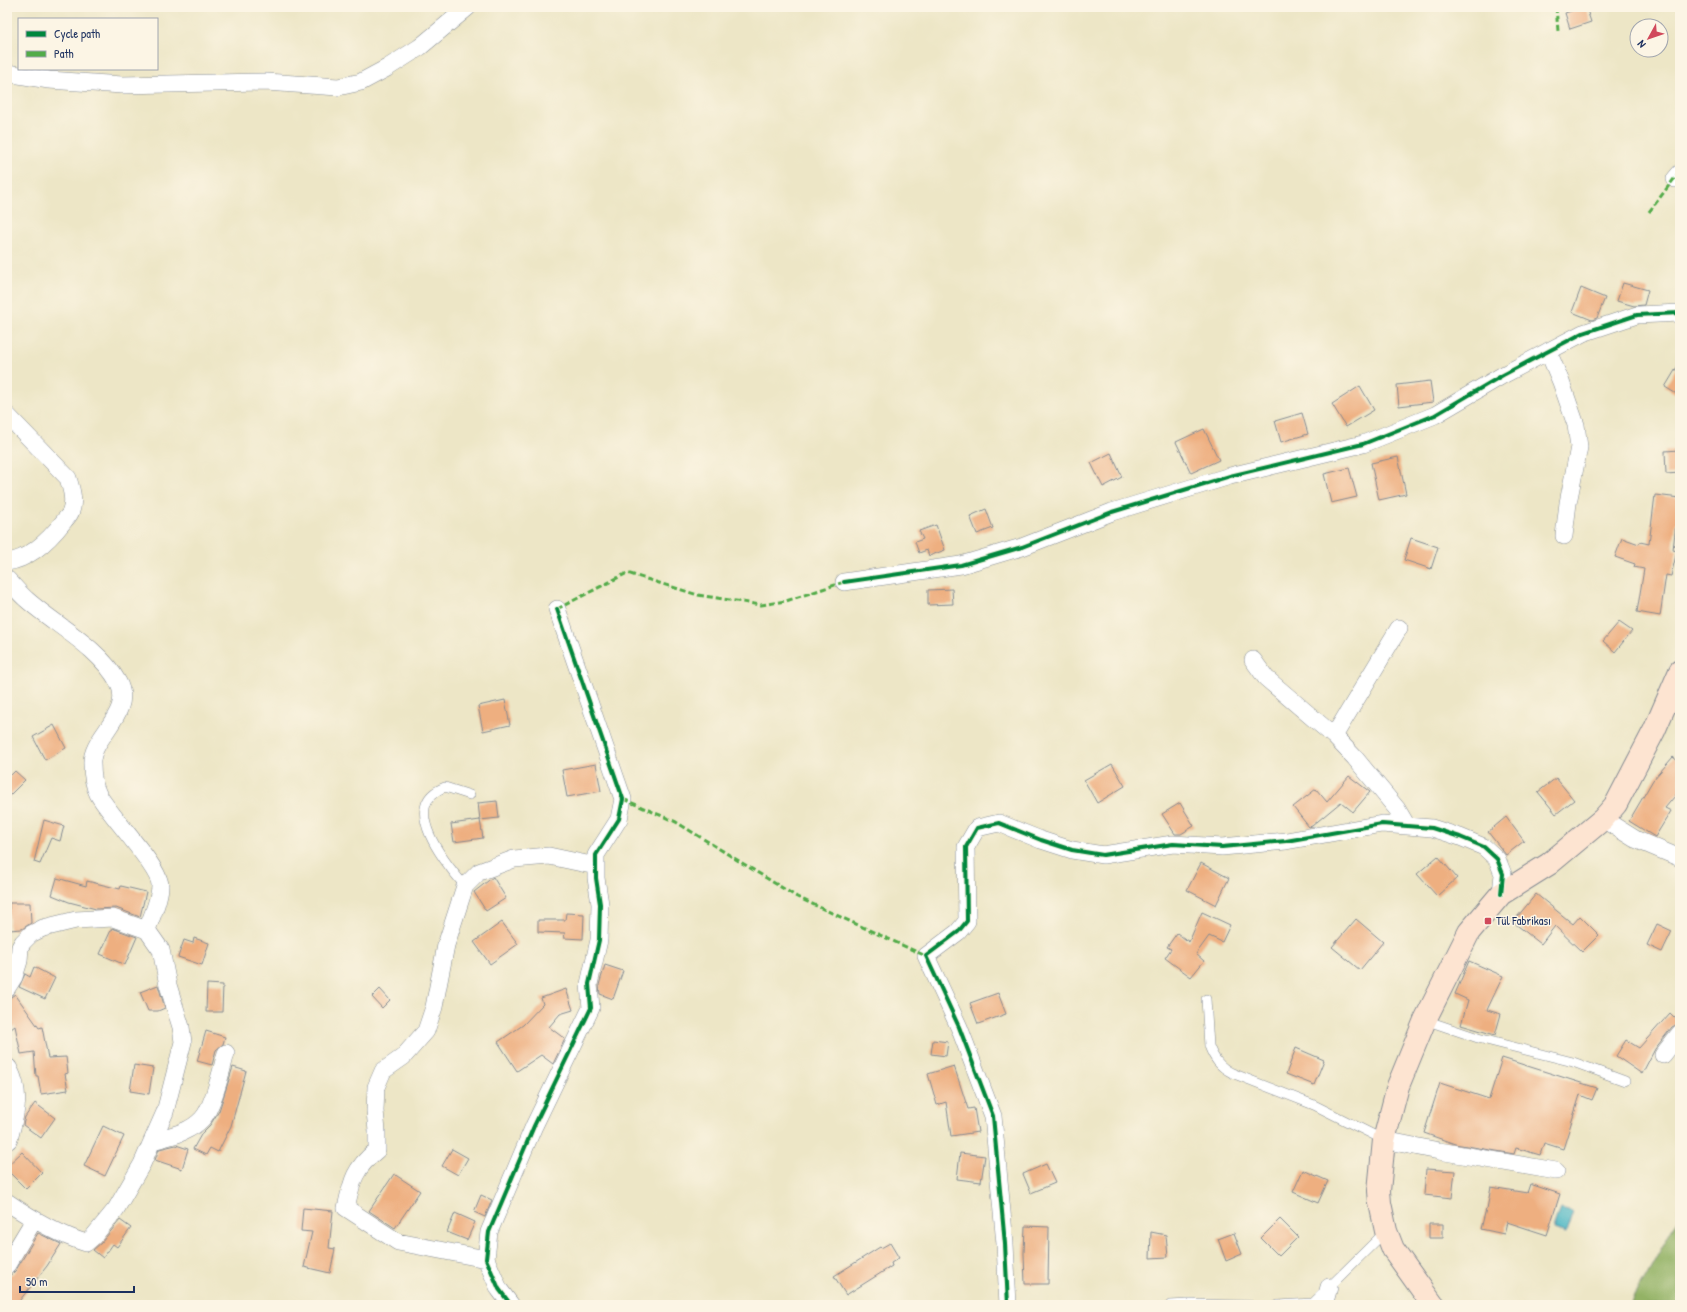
<svg xmlns="http://www.w3.org/2000/svg" width="1687" height="1312" font-family="'Patrick Hand',sans-serif">
<style>
.forest{fill:#93b265;stroke:#577062}
.water{fill:#49b6c4;stroke:#327291}
.building{fill:#eeaf80}
.lines{fill:none;stroke-linecap:round;stroke-linejoin:round}
.service-casing{stroke:#848a92;stroke-width:10}
.minor-casing{stroke:#848a92;stroke-width:18}
.tertiary-casing{stroke:#848a92;stroke-width:22}
.secondary-casing{stroke:#848a92;stroke-width:24}
.service{stroke:#fff;stroke-width:9}
.minor{stroke:#fff;stroke-width:17}
.tertiary{stroke:#fff;stroke-width:21}
.secondary{stroke:#fde4d1;stroke-width:22}
.quiet{stroke:#52ab49;stroke-width:3;stroke-dasharray:6 3;stroke-linecap:butt}
.cycleway-casing{stroke:#fcf5e5;stroke-width:6}
.cycleway{stroke:#00873e;stroke-width:4}
.poi-dot{fill:#d1495b;stroke:#fcf5e5;stroke-width:1.5}
.labels{text-anchor:middle;stroke-width:3;stroke-linejoin:round;paint-order:stroke}
.poi-label{font-size:12px;fill:#1b2f5e;stroke:#fcf5e5;text-anchor:start}
</style>
<rect width="100%" height="100%" fill="#fcf5e5"/>
<filter id="ink" filterUnits="userSpaceOnUse"><feTurbulence type="fractalNoise" baseFrequency=".025" numOctaves="2"/><feDisplacementMap in="SourceGraphic" scale="8" xChannelSelector="R" yChannelSelector="G"/><feConvolveMatrix kernelMatrix="1 2 1 2 8 2 1 2 1" color-interpolation-filters="sRGB"/></filter>
<filter id="wash" filterUnits="userSpaceOnUse"><feTurbulence type="fractalNoise" baseFrequency=".012" numOctaves="4" result="noise"/><feDisplacementMap in="SourceGraphic" scale="16" xChannelSelector="R" yChannelSelector="G"/><feGaussianBlur stdDeviation="0.9" result="paint"/><feColorMatrix in="noise" values="0 0 0 0 0 0 0 0 0 0 0 0 0 0 0 0 0 1.4 0 .05"/><feComposite in="paint" operator="in"/></filter>
<g filter="url(#wash)">
<rect width="100%" height="100%" fill="#ede6c6"/>
<path class="forest" d="M1680,1215V1305H1630Z"/>
<path class="water" d="M1561,1208L1573,1212L1566,1233L1554,1229Z"/>
<g id="blocks">
<path class="building" d="M1583,7H1586L1591,22L1570,29L1565,13Z
M1623,283L1648,290L1644,305L1634,306L1617,301Z
M1581,288L1605,298L1597,318L1592,320L1572,312Z
M1680,362V396L1665,387Z
M1430,381L1433,402L1399,406L1397,385Z
M1360,386L1374,410L1346,427L1332,404Z
M1302,413L1308,434L1281,442L1275,421Z
M1204,429L1219,460L1191,473L1176,442Z
M1680,450V473L1666,474L1665,451Z
M1111,453L1122,477L1103,487L1091,463Z
M1398,457L1406,494L1379,500L1371,463Z
M1349,468L1357,497L1331,503L1324,474Z
M1655,495L1680,498V523H1676L1673,550L1677,551L1671,576L1666,575L1660,616L1637,612L1644,569L1634,567L1635,564L1615,557L1622,538L1639,544L1640,542L1649,544Z
M986,509L993,528L977,534L970,516Z
M936,525L945,550L929,556L927,550L919,553L915,542L923,539L919,531Z
M1411,538L1438,547L1431,569L1404,560Z
M952,589L953,604L928,605V590Z
M1619,622L1632,631L1615,652L1603,641Z
M505,700L510,725L483,731L478,706Z
M54,725L66,748L45,760L33,737Z
M1673,757L1680,763V790L1665,808L1671,811L1655,837L1629,821L1653,780Z
M596,764L601,791L567,797L562,770Z
M1112,764L1125,786L1097,803L1084,780Z
M15,771L25,780L7,798V779Z
M1349,776L1370,792L1353,812L1341,802L1312,826L1309,827L1293,807L1316,789L1327,802Z
M1556,778L1574,800L1556,814L1538,792Z
M497,801L499,818L480,820L478,803Z
M1180,803L1194,826L1181,834H1175L1162,814Z
M1506,817L1524,841L1506,855L1488,832Z
M44,820L64,826L60,841L51,838L40,864L34,862Z
M480,820L483,838L454,842L451,824Z
M1438,856L1457,878L1437,896L1417,874Z
M1201,863L1229,878L1216,905L1187,890Z
M493,877L506,898L486,911L474,892Z
M57,878L86,886L87,881L120,889L121,886L146,892L140,917L116,908L96,909L69,902L52,895Z
M1536,894L1573,924L1580,916L1599,935L1582,952L1555,926L1541,944L1513,922Z
M9,903H30L31,923L22,929L9,930Z
M1202,912L1230,925L1222,942L1209,936L1196,954L1204,961L1191,977L1165,958L1171,949L1167,947L1177,933L1189,942Z
M566,913L584,914L583,939L564,938L565,933L538,932V920H565Z
M1356,919L1383,942L1360,970L1332,947Z
M502,922L518,944L490,964L474,942Z
M1657,924L1672,931L1662,952L1647,945Z
M112,928L137,937L125,965L100,954Z
M194,938L209,943L202,965L178,957L184,940L193,943Z
M1469,961L1503,976L1487,1010L1501,1014L1495,1035L1461,1025L1468,1000L1455,994Z
M605,965L623,971L613,999L600,994L599,985Z
M34,967L55,978L45,999L19,987L25,974L30,977Z
M207,984L223,985L222,1012H206Z
M158,985L165,1008L158,1011H148L140,992Z
M380,989L390,1000L382,1008L372,997Z
M566,989L573,1010L560,1014L549,1027L565,1039L553,1064L541,1055L517,1071L498,1042L523,1025L543,1004L541,998Z
M998,993L1006,1014L978,1024L970,1003Z
M15,994L39,1028L42,1027L48,1058L66,1057L68,1073L65,1074L68,1090L41,1094L38,1076H36L34,1052L21,1054L15,1026L7,1032V1000Z
M1670,1013L1680,1023L1672,1027L1655,1049L1642,1074L1616,1056L1626,1040L1639,1048Z
M206,1031L225,1037L223,1044L216,1050L212,1065L197,1061Z
M933,1040L948,1042L946,1056L931,1054Z
M1296,1048L1324,1060L1314,1085L1286,1074Z
M1502,1058L1597,1088L1592,1100L1580,1095L1563,1149L1544,1143L1540,1155L1516,1148L1514,1154L1455,1144L1424,1133L1440,1083L1489,1099Z
M134,1065L153,1068L149,1094L130,1091Z
M954,1066L968,1109L974,1108L978,1132L951,1136L946,1102L937,1105L928,1074Z
M233,1067L246,1071L231,1126L218,1152L210,1148L206,1155L193,1149L202,1133L210,1125L219,1111Z
M35,1103L55,1118L41,1138L23,1125L25,1117Z
M103,1126L124,1136L105,1176L84,1166Z
M176,1145L188,1149L182,1169L155,1160L159,1149Z
M452,1149L468,1158L458,1175L442,1166Z
M22,1152L42,1173L26,1189L7,1170V1166Z
M960,1153L985,1156L981,1182L957,1179Z
M1046,1164L1055,1183L1031,1193L1023,1174Z
M1426,1169L1455,1171L1452,1198L1424,1195Z
M1303,1170L1328,1181L1318,1203L1293,1192Z
M394,1174L420,1191L395,1228L369,1211Z
M1530,1184L1560,1194L1547,1235L1507,1222L1504,1234L1481,1229L1486,1209H1487L1491,1187L1527,1193Z
M481,1195L492,1200L485,1217L474,1212Z
M303,1208L333,1211L329,1248L335,1249L330,1273L304,1267L312,1232L301,1231Z
M455,1213L475,1222L467,1240L447,1232Z
M1280,1219L1298,1237L1279,1256L1261,1238Z
M120,1220L131,1228L117,1247L113,1244L103,1258L93,1250L101,1243Z
M1429,1224H1443V1238H1429Z
M1025,1226L1049,1227L1048,1284H1025L1024,1253Z
M1151,1232L1166,1235L1168,1257L1150,1258Z
M38,1233L61,1244L47,1266L16,1305H7V1275L12,1274L16,1270Z
M1234,1233L1242,1254L1226,1261L1218,1239Z
M890,1243L899,1258L891,1263L892,1266L846,1295L834,1276L880,1247L881,1248Z"/>
</g>
</g>
<g filter="url(#ink)">
<use href="#blocks" fill-opacity="0" stroke="#848a92" stroke-width="1"/>
<g class="lines">
<defs>
<path id="service" d="M465,886C446,864 397,805 445,787L470,795
M1206,999L1209,1046C1214,1059 1220,1067 1232,1073L1314,1105L1384,1140
M1425,1020L1478,1038L1573,1062L1625,1081
M1170,1305L1188,1304L1250,1305
M1278,1305L1313,1303L1386,1231"/>
<path id="minor" d="M7,73L49,80L122,85L266,82L338,87L361,82L387,68L420,47L468,7
M1675,179L1680,173
M1548,351L1561,382L1576,425L1579,447L1568,503L1564,536
M7,415L68,478C71,488 75,500 71,511C70,515 66,518 64,521C50,539 31,559 7,562
M7,579C13,585 19,593 26,599C55,625 99,647 118,682C135,713 90,737 92,764C92,774 94,786 98,794C109,815 161,868 160,886C160,899 151,918 147,930
M844,582L961,565L1022,547L1112,512L1230,476L1363,444L1435,415L1503,375L1583,333L1637,315L1680,313
M1253,660L1266,678L1334,736L1355,758L1397,809L1407,826
M1334,736L1399,628
M1603,819L1635,839L1680,858
M7,988L14,977L19,961L20,947L23,942L31,934L43,928L76,920L113,918L147,930L161,950L168,985L181,1027L183,1042L165,1112L142,1164L116,1209L93,1237L86,1243C57,1234 32,1219 7,1202
M1663,1055L1680,1033
M1384,1140L1439,1151L1556,1171
M152,1141C169,1136 189,1133 202,1119C213,1108 222,1068 226,1053
M486,1259L398,1242L346,1208C352,1180 354,1169 377,1150V1131L375,1111L376,1087L383,1071L403,1057L426,1031L434,1007L446,945L465,886L479,872L514,859L549,856L596,866
M7,1265L34,1220
M511,1305L499,1289L486,1259L489,1232L534,1126L591,1008L589,984L599,940L600,904L596,878V855L619,819L623,799L557,609
M1008,1305L1005,1244L993,1116L959,1027L926,956L958,932L967,921L966,847L977,828L999,823L1041,840L1072,850L1103,855L1173,844L1222,847L1286,841L1382,824L1432,828L1460,837L1484,847L1497,859L1503,874L1501,894
M1324,1305L1329,1287"/>
<path id="tertiary" d="M7,1069C20,1094 14,1113 7,1139"/>
<path id="secondary" d="M1433,1305L1393,1249L1386,1231L1380,1203L1379,1191L1384,1140L1398,1086L1425,1020L1469,932L1501,894L1549,864L1603,819L1616,804L1654,731L1680,671"/>
</defs>
<use href="#service" class="service-casing"/>
<use href="#minor" class="minor-casing"/>
<use href="#tertiary" class="tertiary-casing"/>
<use href="#secondary" class="secondary-casing"/>
<use href="#service" class="service"/>
<use href="#minor" class="minor"/>
<use href="#tertiary" class="tertiary"/>
<use href="#secondary" class="secondary"/>
<path class="quiet" d="M1556,7L1558,31
M1649,212L1680,171
M557,609L627,573L698,595L761,605L786,601L844,582
M623,799L676,822L797,897L926,956"/>
<defs>
<path id="cycleway" d="M844,582L961,565L1022,547L1112,512L1230,476L1363,444L1435,415L1503,375L1583,333L1637,315L1680,313
M511,1305L499,1289L486,1259L489,1232L534,1126L591,1008L589,984L599,940L600,904L596,878V855L619,819L623,799L557,609
M1008,1305L1005,1244L993,1116L959,1027L926,956L958,932L967,921L966,847L977,828L999,823L1041,840L1072,850L1103,855L1173,844L1222,847L1286,841L1382,824L1432,828L1460,837L1484,847L1497,859L1503,874L1501,894"/>
</defs>
<use href="#cycleway" class="cycleway-casing"/>
<use href="#cycleway" class="cycleway"/>
</g>
</g>
<rect class="poi-dot" x="1484" y="917" width="8" height="8" rx="2"/>
<g class="labels">
<g class="poi-label">
<text x="1496" y="925">Tül Fabrikası</text>
</g>
</g>
<rect width="1687" height="1312" fill="none" stroke="#fcf5e5" stroke-width="24"/>
<rect x="18" y="18" width="140" height="52" fill="#fcf5e5" stroke="#a2a6af"/>
<rect x="26" y="31" width="20" height="6" fill="#00873e" stroke="#a2a6af"/>
<text x="54" y="38" font-size="12" fill="#1b2f5e">Cycle path</text>
<rect x="26" y="51" width="20" height="6" fill="#52ab49" stroke="#a2a6af"/>
<text x="54" y="58" font-size="12" fill="#1b2f5e">Path</text>
<g transform="translate(1649 38) rotate(230)"><circle r="19" fill="#fcf5e5" stroke="#a2a6af"/>
<path d="M0-3L7 15L0 10L-7 15Z" fill="#d1495b"/>
<text y="-6" font-size="11" font-weight="bold" text-anchor="middle" fill="#1b2f5e">N</text>
</g>
<path d="M20 1286v6h114v-6" fill="none" stroke="#1b2f5e" stroke-width="2"/>
<text x="26" y="1286" font-size="12" fill="#1b2f5e" stroke="#fcf5e5" stroke-width="3" paint-order="stroke">50 m</text>
</svg>
